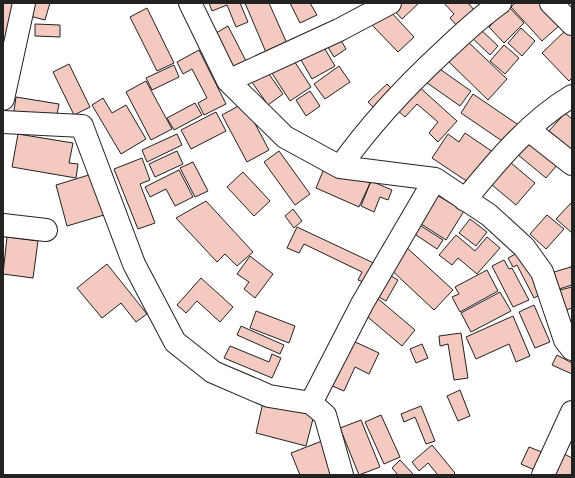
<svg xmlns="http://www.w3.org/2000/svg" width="575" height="478" font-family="'Archivo Narrow',sans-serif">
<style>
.building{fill:#f3c9c0;stroke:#222}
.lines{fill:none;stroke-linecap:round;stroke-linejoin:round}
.minor-casing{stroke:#222;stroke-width:24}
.minor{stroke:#fff;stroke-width:22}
</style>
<rect width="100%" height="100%" fill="#fff"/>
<path class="building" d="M3,3H19L3,55Z
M33,3H50L45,20L30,16Z
M209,3H240L248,22L236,27L227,5L212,11Z
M245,3H269L289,48L268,57Z
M290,3H310L317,15L300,23Z
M397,3H419L402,19L392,8Z
M444,3H468L475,11L458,27L450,18L454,14Z
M515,3H539L560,25L542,41L511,7Z
M509,7L524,23L504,43L489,27Z
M147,8L174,63L157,71L130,17Z
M389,10L414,37L398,52L372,25Z
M35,24L60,25V37L35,36Z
M228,26L246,61L229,70L211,36Z
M478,27L498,46L490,55L469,35Z
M521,28L535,41L522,56L508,43Z
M567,29L572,35V78L569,81L542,53Z
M336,32L346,49L334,57L323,39Z
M319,39L335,66L312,79L297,53Z
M465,39L507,79L488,100L446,59Z
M504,45L519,58L505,74L490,61Z
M199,50L226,104L204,115L198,103L207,98L192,69L183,74L177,62Z
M289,53L311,87L290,101L268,67Z
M69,64L90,107L74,115L53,72Z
M174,65L179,77L152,90L146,78Z
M434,65L471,91L460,106L423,80Z
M339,66L350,82L325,99L314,84Z
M264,67L283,94L268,105L249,78Z
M146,81L172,129L151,140L126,92Z
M387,84L395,92L376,110L368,102Z
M417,85L457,121L438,142L429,133L438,122L417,104L405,117L396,109Z
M310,91L320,106L306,116L296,100Z
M473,94L520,126L508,145L461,113Z
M16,97L59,104L55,125L13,118Z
M103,98L112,113L126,105L146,139L121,154L92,105Z
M195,103L202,115L174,130L167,118Z
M244,103L269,150L247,162L222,115Z
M216,112L226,131L191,149L181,130Z
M565,113L572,119V150L549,131Z
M465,133L493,152L471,184L432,158L448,134L459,142Z
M18,134L73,143L69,163L78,164L76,178L12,167Z
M177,134L182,145L147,162L142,150Z
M530,139L558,164L546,178L517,154Z
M177,151L183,164L155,177L149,164Z
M279,151L310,194L295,205L264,162Z
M142,158L150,180L140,184L155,223L138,229L114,169Z
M505,158L535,183L516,205L486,180Z
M193,162L208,191L195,197L180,168Z
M326,164L370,183L359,207L316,188Z
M179,170L193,197L175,206L166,189L150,197L145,187Z
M243,172L270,201L254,216L227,187Z
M92,174L104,215L67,226L56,185Z
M371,181L392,190L388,200L380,197L374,212L361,206Z
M435,194L464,211L446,240L418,222Z
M206,201L253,252L237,266L225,254L217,262L176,218Z
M572,202V233L556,219Z
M293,209L302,221L294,228L285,216Z
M547,215L564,229L546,249L530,234Z
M470,219L487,232L476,246L459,233Z
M418,224L443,240L437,249L413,233Z
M297,227L380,266L371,285L358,280L362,272L304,244L299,253L287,248Z
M456,235L475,251L487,237L500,248L477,274L458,258L452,265L439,255Z
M7,237L38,241L33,278L3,274Z
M405,246L453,290L434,310L387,266Z
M521,251L543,293L534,298L517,265L513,267L508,258Z
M250,256L273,274L255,298L244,289L249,282L237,274Z
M504,260L509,269L512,268L529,300L513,307L492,266Z
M572,263V285L559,289L554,272L571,267Z
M107,264L147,314L136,322L121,303L102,318L77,288Z
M487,270L498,291L460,312L452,297L459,294L455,287Z
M386,273L398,280L386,301L374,294Z
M201,278L233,307L220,322L197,301L186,313L177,305Z
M572,287V308L566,310L560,290Z
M500,292L511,311L471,332L461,313Z
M376,297L415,330L402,346L363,313Z
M534,305L550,342L535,348L519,312Z
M256,311L295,326L289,343L250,328Z
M513,316L530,356L516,362L509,344L476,359L466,337Z
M241,326L284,345L280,354L237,335Z
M461,333L468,378L454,380L448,344L440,346L439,336Z
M351,340L379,353L369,374L355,367L344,391L330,385Z
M422,344L428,358L416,363L410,349Z
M230,346L269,362L272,354L281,358L272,378L224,358Z
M557,355L572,363V374L552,365Z
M460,390L470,416L458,421L447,396Z
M264,398L315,411L306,446L256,433Z
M421,406L435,441L426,444L415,417L404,422L401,414Z
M381,415L400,457L384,464L365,422Z
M361,420L380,467L359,475L340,428Z
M322,441L335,475H300L291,453Z
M432,445L455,473L453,475H438L428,463L419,471L412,462Z
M529,447L547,454L539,472L521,464Z
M562,453L572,458V475H557L553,473Z
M400,460L414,475H398L392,468Z"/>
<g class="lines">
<defs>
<path id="minor" d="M190,3L228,81L285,137L340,167L435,179L489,215L524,247L542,272L565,340L572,349
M551,3L572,24
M228,81L339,30L390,3
M3,99L24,3
M3,122L82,126L134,264L175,342L213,372L269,396L311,403L325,415L342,475
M529,130L572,164
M340,167C371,123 405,87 444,51C462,34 480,17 500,3
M465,200C496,162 530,121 572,96
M3,225L46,230
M311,403L362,304L435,179
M543,475L572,412"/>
</defs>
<use href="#minor" class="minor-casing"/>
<use href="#minor" class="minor"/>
</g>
<rect width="575" height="478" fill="none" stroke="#222222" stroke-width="8"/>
</svg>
